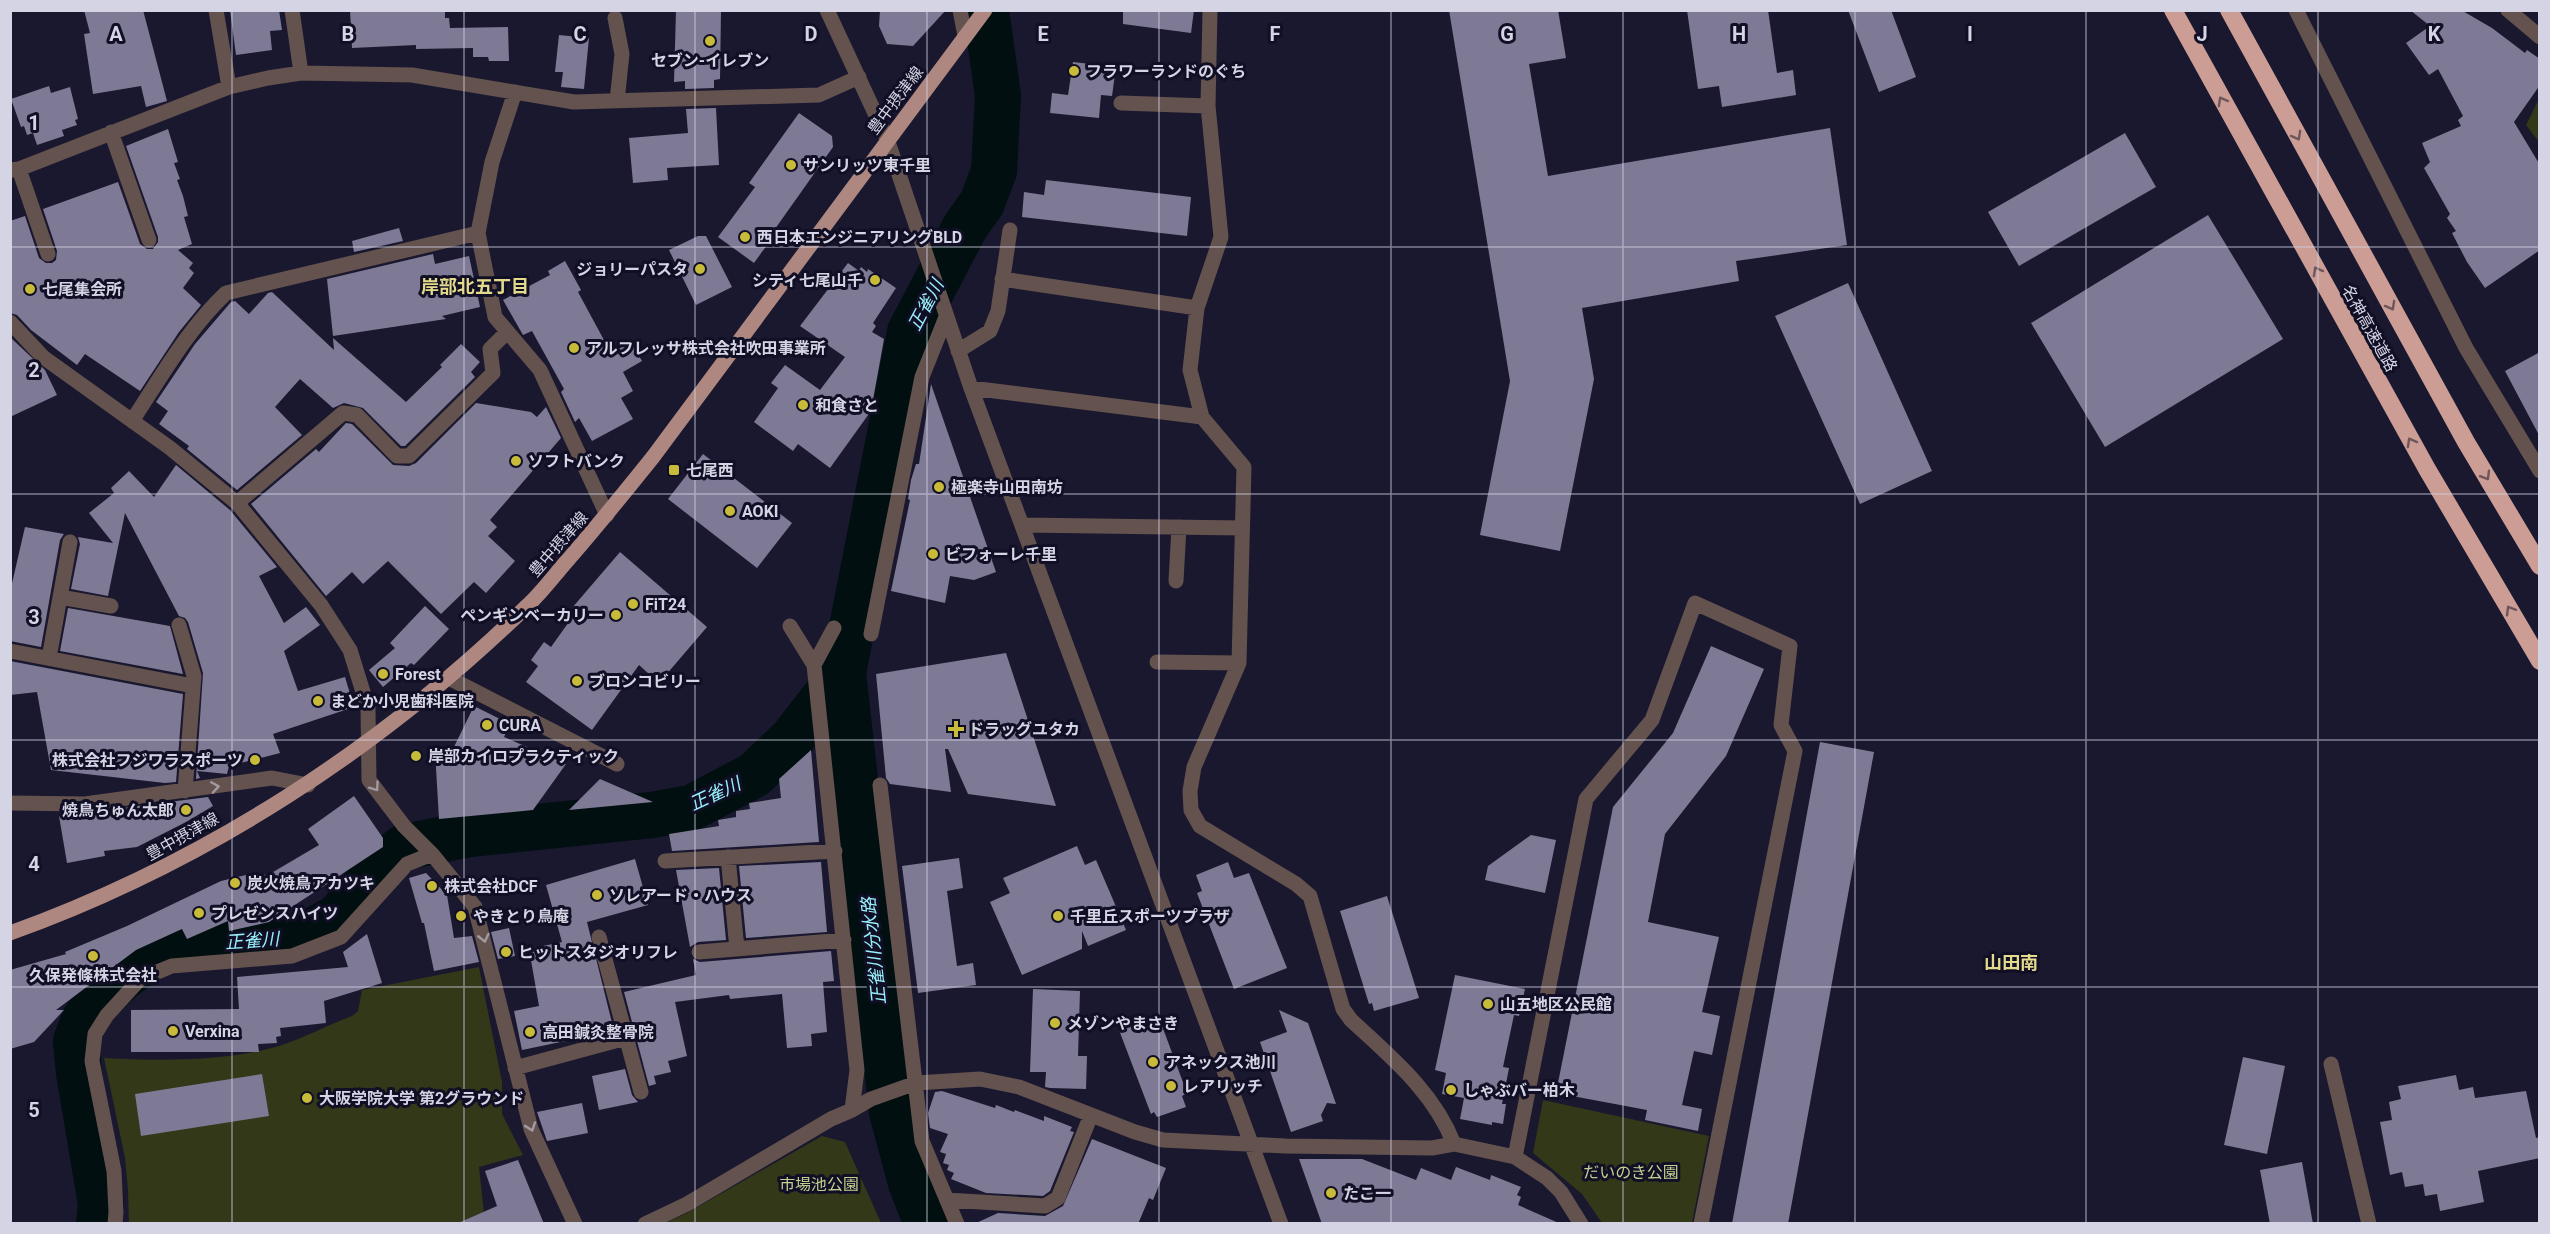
<svg xmlns="http://www.w3.org/2000/svg" width="2550" height="1234" font-family="Roboto,'Noto Sans JP',sans-serif">
<style>
.green{fill:#323818}
.lines{fill:none;stroke-linecap:round;stroke-linejoin:round}
.river{stroke:#010f10;stroke-width:46}
.building{fill:#7e7995}
.minor{stroke:#64524e;stroke-width:15}
.major{stroke:#ae8880;stroke-width:15}
.highway{stroke:#cb9d94;stroke-width:18}
.oneway{stroke:#6e565c}
.oneway2{stroke:#a29aa0}
.grid{fill:none;stroke:#d4d4e4;stroke-width:1.5;stroke-opacity:0.55}
.poi-dot{fill:#c9bb3a;stroke:#110f25;stroke-width:2}
.labels{text-anchor:middle;stroke-width:6;stroke-linejoin:round;paint-order:stroke}
.poi-label{font-size:16px;font-weight:bold;fill:#d4d4e4;stroke:#110f25;text-anchor:start}
.street-label{font-size:16px;fill:#d4d4e4;stroke:#110f25}
.park-label{font-size:16px;fill:#c3d190;stroke:#110f25}
.neighbourhood-label{font-size:18px;font-weight:bold;fill:#e3da8b;stroke:#110f25}
.water-label{font-size:18px;font-style:italic;fill:#98f1fb;stroke:#110f25}
.grid-label{font-size:20px;text-anchor:middle;font-weight:bold;fill:#d4d4e4;stroke:#110f25;stroke-width:6;stroke-linejoin:round;paint-order:stroke}
</style>
<rect width="100%" height="100%" fill="#1a182f"/>
<path class="green" d="M2539,99V142L2526,125Z
M479,967L502,1082V1114L523,1155L479,1167L485,1223H129L128,1190L125,1158L104,1058C161,1061 223,1062 279,1046C304,1038 328,1025 352,1016L358,1011L362,990Z
M1543,1100L1709,1136L1692,1223H1602L1582,1194L1533,1153Z
M822,1136L845,1142L881,1223L663,1224L687,1213Z"/>
<g class="lines">
<path class="river" d="M843,673L892,1112L911,1183L927,1224
M99,1224L101,1204L79,1073L76,1041L84,1020L98,1001L121,979L151,957L195,944L284,940L310,932L338,917L384,863L404,847L470,834L652,815L691,808L754,775L792,739L843,673L910,332L965,227L982,203L994,171L998,96L986,10"/>
</g>
<path class="building" d="M84,10H143L167,101L146,107L141,86L93,94L84,34L90,33Z
M230,10H279L282,30L270,31L272,50L236,55Z
M350,10H445V18H449L450,28L508,27L509,61H489L488,57H473V48L416,49V45L352,48Z
M676,10H721L720,79L714,80V88L685,89V81L674,82Z
M880,10H946L913,46L887,44L879,26Z
M1123,10H1194L1191,33L1123,24Z
M1449,10H1558L1566,58L1529,64L1548,176L1830,128L1847,245L1736,261L1739,281L1582,308L1594,379L1560,551L1480,535L1510,381Z
M1687,10H1768L1777,73L1793,70L1796,95L1722,107L1719,86L1698,89Z
M1848,10H1891L1916,77L1879,92Z
M2410,10H2461L2492,28L2525,53L2527,50L2540,59V85L2514,122L2540,165V250L2485,288L2467,262L2452,233L2456,231L2447,218L2450,214L2424,168L2430,162L2422,143L2461,126L2458,120L2463,116L2438,69L2429,75L2406,43L2430,26Z
M559,35L589,38L584,89L561,87L563,72H555Z
M1073,62L1116,67L1112,96L1101,95L1099,118L1050,113L1052,93L1068,95Z
M49,86L51,93L70,87L78,119L75,120L77,125L62,130L64,136L37,145L33,133L27,135L24,126L21,127L11,99Z
M716,108L719,165L667,168L668,180L633,183L629,138L688,133L686,109Z
M799,113L832,136L833,147L770,236L772,238L754,263L718,237L755,187L749,183Z
M168,129L178,162L174,163L180,179L177,180L183,196L188,216L184,217L192,244L178,250L193,263L189,268L194,273L183,288L201,305L179,332L140,391L85,354L77,365L31,330L17,315L10,313V221L25,216L39,258L46,263H52L56,260L57,251L43,209L118,182L140,244L147,249H153L158,242V237L126,146Z
M2125,133L2156,187L2019,266L1988,212Z
M1046,180L1191,197L1187,236L1022,217L1024,192L1044,195Z
M2208,215L2283,339L2105,447L2031,323Z
M399,228L403,241L354,252L352,241Z
M698,236H706L732,287L696,305L669,250Z
M433,254L435,264L469,256L480,307L442,316L446,319L333,336L327,279Z
M565,261L581,290L578,292L611,353L631,342L642,361L623,372L633,391L621,398L633,419L592,441L579,418L575,422L561,392L564,389L532,331L523,335L503,300L550,275L548,271Z
M848,263L859,271L861,267L867,272L868,269L896,288L873,323L876,326L872,332L884,339L871,411L830,468L798,444L793,451L754,422L778,388L771,383L785,365L820,390L845,357L800,326Z
M1848,283L1932,471L1860,504L1775,316Z
M272,292L334,350L333,338L406,402L442,367L440,365L461,344L480,362L471,372L475,377L405,446H401L363,408L344,403L333,408L300,379L275,407L302,435L237,490L187,449L189,446L159,424L168,411L156,402L195,344L231,302L235,301L249,314L268,293Z
M10,337L45,370L57,395L10,417Z
M2540,352V437L2505,371Z
M931,384L996,572L974,580L950,576L945,603L891,591L910,500L908,499L911,480L916,464H919Z
M476,403L531,412L537,417L546,407L561,438L490,520L497,527L488,536L515,561L486,593L474,582L441,614L388,561L363,584L352,572L326,596L251,504L316,449L319,452L346,423L352,424L393,465L409,466L416,463Z
M703,454L792,523L757,568L668,499Z
M176,465L230,510L277,567L259,576L284,623L306,607L320,625L284,651L298,691L345,677L354,707L273,734L280,753L229,766L227,774L197,771L200,778L196,779L203,673L188,622L185,618L179,616L125,513L108,596L71,589L80,544L78,537L113,543L89,513L114,493L111,488L129,471L154,497Z
M25,527L64,534L60,540L41,647L10,641V592Z
M620,552L707,627L659,683L639,665L592,730L526,682L538,666L531,660L544,642L551,647L576,612L572,608Z
M425,606L449,629L414,665L411,663L383,687L369,670L395,648L390,643Z
M68,608L170,626L183,674L60,651Z
M1711,646L1764,669L1726,756L1665,834L1648,922L1719,937L1702,1012L1720,1016L1712,1055L1694,1051L1682,1105L1702,1109L1698,1131L1645,1120L1647,1110L1556,1093L1613,807L1673,733Z
M1006,653L1056,806L968,794L948,749H945L951,792L890,784L886,778L876,674Z
M10,661L183,694L176,782L165,783L51,770L37,692L10,695Z
M474,706L510,724L504,737L566,764L533,810L439,819L435,751L453,749Z
M1820,742L1874,752L1788,1224H1732Z
M811,750L819,842L672,851L669,834L719,826L718,820L736,817V811L750,809L749,803L781,798L779,779Z
M600,779L653,802L569,810Z
M354,796L383,838V847L269,922L229,931L228,921L187,939L182,929L136,950L56,1010H64L34,1042L10,1049V970L66,954L65,952L127,926L221,881L250,874L268,875L319,845L308,829Z
M208,797L213,806L186,822L137,847L104,851L105,856L67,863L59,816Z
M1531,835L1556,840L1545,893L1485,880L1488,866Z
M1077,846L1085,865L1096,860L1126,930L1088,946L1082,931V949L1022,975L990,902L1010,893L1003,878Z
M959,858L963,888L947,891L957,966L973,963L976,985L918,993L902,866Z
M635,859L648,905L587,922L614,1031L575,1042V1039L522,1050L514,1011L539,1006L529,949L562,942L546,885Z
M821,862L827,932L746,938L739,866Z
M1228,862L1234,878L1249,873L1287,968L1234,989L1197,893L1202,891L1196,875Z
M719,868L726,940L698,942L690,947L676,870Z
M426,873L447,895L454,938L472,936L479,962L434,971L424,923H422L409,878Z
M1387,896L1419,998L1374,1011L1372,1003L1369,1004L1340,911Z
M509,928L515,956L498,959L491,932Z
M367,934L382,983L324,1001L326,1023L280,1028L281,1036L276,1037L277,1043L258,1044L259,1052H131V1010L239,1009L237,977L348,967L343,952Z
M831,951L834,981L823,982L827,1032L811,1034L812,1046L787,1048L782,994L730,999L729,995L675,1002L687,1056L668,1061L671,1072L654,1076L656,1084L649,1086L624,992L696,975L693,959L700,962Z
M1455,975L1525,989L1519,1016L1514,1015L1503,1067L1509,1068L1502,1104H1506L1503,1124L1492,1122V1125L1460,1119L1464,1098L1442,1094L1446,1073L1435,1070Z
M1033,989L1080,991L1078,1056H1087L1086,1089L1050,1088L1045,1087L1046,1072H1030Z
M1279,1010L1308,1023L1336,1104L1327,1103L1321,1115L1323,1121L1291,1132L1260,1042L1287,1032Z
M1158,1015L1187,1093L1182,1096L1186,1107L1157,1117L1154,1112L1151,1114L1119,1030Z
M2243,1057L2285,1066L2267,1154L2224,1145Z
M625,1069L632,1095L638,1102L599,1110L592,1076Z
M262,1074L269,1116L141,1136L135,1094Z
M2456,1075L2459,1090L2473,1087L2475,1098L2526,1091L2536,1138L2540,1137V1158L2478,1171L2484,1202L2440,1211L2437,1194L2425,1196L2423,1184L2405,1187L2402,1172L2390,1175L2380,1122L2392,1120L2389,1102L2401,1099L2398,1086Z
M942,1091L995,1108L996,1105L1014,1112L1015,1110L1044,1121V1116L1072,1127L1070,1131L1074,1132L1050,1191L1043,1196L986,1193L951,1179L954,1173L947,1170L949,1165L943,1163L946,1154L940,1152L948,1134L930,1128L928,1113L935,1092Z
M582,1103L588,1133L547,1141L537,1112Z
M1092,1139L1166,1168L1153,1200L1149,1198L1138,1224H974L998,1213L1045,1216L1063,1206Z
M1299,1159H1362L1416,1180L1421,1168L1451,1180L1456,1167L1490,1180L1491,1175L1521,1187L1517,1195L1521,1197L1518,1205L1561,1224H1322Z
M518,1160L544,1224H456L497,1206L485,1171Z
M2302,1162L2313,1224H2270L2260,1170Z"/>
<g class="lines">
<path class="minor" d="M216,10L229,87
M292,10L301,73
M827,10L887,139L971,388L1281,1224
M960,10L965,36
M1210,10L1208,106L1221,237L1197,308L1190,370L1202,417L1244,467L1239,663L1194,767L1190,791L1191,810L1200,826L1296,884L1310,896L1343,1009L1351,1020C1391,1057 1434,1092 1454,1144
M2296,10L2466,348L2540,471
M2508,10L2540,37
M615,18L622,54L617,101
M515,92L492,162L478,233L495,317L540,370L607,515
M1121,103L1208,106
M111,132L149,240
M19,169L48,254
M10,170L19,169L229,87L268,78L301,73L412,75L574,102L819,95L859,77
M1002,279L1197,308
M10,322L43,357L170,448L237,503L321,605L350,650L368,708L369,780L404,826L432,854L475,907L531,1129L575,1224
M958,351L990,331L998,311L1010,230
M971,388L1202,417
M132,421C161,377 187,330 226,293L478,233
M237,503L343,413L357,415L397,456H409L493,373L490,349L507,332
M1023,525L1242,528
M1176,581L1179,527
M60,597L111,606
M179,625L194,676L185,791
M790,626L814,665L857,1070L852,1110
M871,634L922,377L946,317
M10,651L193,686
M49,658L70,542
M1157,662L1239,663
M814,665L834,628
M449,678L617,764
M880,785L922,1141L957,1224
M10,803L85,804L272,778L308,785
M728,857L737,949
M665,861L835,851
M599,937L641,1092
M699,952L844,940
M2331,1064L2369,1224
M515,1068L626,1038
M1515,1157L1586,799L1652,720L1695,603L1790,646L1781,725L1795,751L1701,1224
M947,1200L1045,1206L1058,1198L1091,1115
M115,1224L116,1212L114,1171L92,1061L95,1034L107,1015L140,979L172,966L292,956L341,937L407,864L432,854
M645,1224L687,1204L831,1119L852,1110L871,1099L916,1083L980,1079L1019,1087L1135,1132L1163,1140L1286,1146L1432,1148L1454,1144L1515,1157L1547,1178L1561,1192L1581,1224"/>
<path class="major" d="M10,933C204,863 379,750 527,606C541,593 553,577 566,562C596,528 624,493 653,457L985,10"/>
<path class="highway" d="M2173,10L2427,469L2540,661
M2229,10L2466,442L2540,566"/>
</g>
<defs><path id="oneway-chevron" d="M-2-3.5L2.5 0L-2 3.5" fill="none" stroke-width="1.6" stroke-linecap="round" stroke-linejoin="round" transform="scale(1.5)"/></defs>
<g class="oneway">
<use href="#oneway-chevron" transform="translate(2222 101) rotate(-119)"/>
<use href="#oneway-chevron" transform="translate(2297 136) rotate(61)"/>
<use href="#oneway-chevron" transform="translate(2317 271) rotate(-119)"/>
<use href="#oneway-chevron" transform="translate(2391 306) rotate(61)"/>
<use href="#oneway-chevron" transform="translate(2411 442) rotate(-119)"/>
<use href="#oneway-chevron" transform="translate(2486 476) rotate(59)"/>
<use href="#oneway-chevron" transform="translate(2510 610) rotate(-121)"/>
</g>
<g class="oneway2">
<use href="#oneway-chevron" transform="translate(215 787) rotate(-9)"/>
<use href="#oneway-chevron" transform="translate(375 787) rotate(54)"/>
<use href="#oneway-chevron" transform="translate(484 938) rotate(77)"/>
<use href="#oneway-chevron" transform="translate(531 1127) rotate(71)"/>
</g>
<path class="grid" d="M232,10V1224M464,10V1224M695,10V1224M927,10V1224M1159,10V1224M1391,10V1224M1623,10V1224M1855,10V1224M2086,10V1224M2318,10V1224M10,247H2540M10,494H2540M10,740H2540M10,987H2540"/>
<g class="poi-dot">
<circle cx="710" cy="41" r="6"/>
<circle cx="1074" cy="71" r="6"/>
<circle cx="791" cy="165" r="6"/>
<circle cx="745" cy="237" r="6"/>
<circle cx="700" cy="269" r="6"/>
<circle cx="875" cy="280" r="6"/>
<circle cx="30" cy="289" r="6"/>
<circle cx="574" cy="348" r="6"/>
<circle cx="803" cy="405" r="6"/>
<circle cx="516" cy="461" r="6"/>
<rect x="668" y="464" width="12" height="12" rx="3"/>
<circle cx="939" cy="487" r="6"/>
<circle cx="730" cy="511" r="6"/>
<circle cx="933" cy="554" r="6"/>
<circle cx="633" cy="604" r="6"/>
<circle cx="616" cy="615" r="6"/>
<circle cx="383" cy="674" r="6"/>
<circle cx="577" cy="681" r="6"/>
<circle cx="318" cy="701" r="6"/>
<circle cx="487" cy="725" r="6"/>
<path d="M953 720h6v6h6v6h-6v6h-6v-6h-6v-6h6z"/>
<circle cx="416" cy="756" r="6"/>
<circle cx="255" cy="760" r="6"/>
<circle cx="186" cy="810" r="6"/>
<circle cx="235" cy="883" r="6"/>
<circle cx="432" cy="886" r="6"/>
<circle cx="597" cy="895" r="6"/>
<circle cx="199" cy="913" r="6"/>
<circle cx="461" cy="916" r="6"/>
<circle cx="1058" cy="916" r="6"/>
<circle cx="506" cy="952" r="6"/>
<circle cx="93" cy="956" r="6"/>
<circle cx="1488" cy="1004" r="6"/>
<circle cx="1055" cy="1023" r="6"/>
<circle cx="173" cy="1031" r="6"/>
<circle cx="530" cy="1032" r="6"/>
<circle cx="1153" cy="1062" r="6"/>
<circle cx="1171" cy="1086" r="6"/>
<circle cx="1451" cy="1090" r="6"/>
<circle cx="307" cy="1098" r="6"/>
<circle cx="1331" cy="1193" r="6"/>
</g>
<g class="labels">
<g class="poi-label">
<text x="710" y="66" text-anchor="middle">セブン-イレブン</text>
<text x="1086" y="77">フラワーランドのぐち</text>
<text x="803" y="171">サンリッツ東千里</text>
<text x="757" y="243">西日本エンジニアリングBLD</text>
<text x="688" y="275" text-anchor="end">ジョリーパスタ</text>
<text x="863" y="286" text-anchor="end">シティ七尾山千</text>
<text x="42" y="295">七尾集会所</text>
<text x="586" y="354">アルフレッサ株式会社吹田事業所</text>
<text x="815" y="411">和食さと</text>
<text x="528" y="467">ソフトバンク</text>
<text x="686" y="476">七尾西</text>
<text x="951" y="493">極楽寺山田南坊</text>
<text x="742" y="517">AOKI</text>
<text x="945" y="560">ビフォーレ千里</text>
<text x="645" y="610">FiT24</text>
<text x="604" y="621" text-anchor="end">ペンギンベーカリー</text>
<text x="395" y="680">Forest</text>
<text x="589" y="687">ブロンコビリー</text>
<text x="330" y="707">まどか小児歯科医院</text>
<text x="499" y="731">CURA</text>
<text x="968" y="735">ドラッグユタカ</text>
<text x="428" y="762">岸部カイロプラクティック</text>
<text x="243" y="766" text-anchor="end">株式会社フジワラスポーツ</text>
<text x="174" y="816" text-anchor="end">焼鳥ちゅん太郎</text>
<text x="247" y="889">炭火焼鳥アカツキ</text>
<text x="444" y="892">株式会社DCF</text>
<text x="609" y="901">ソレアード・ハウス</text>
<text x="211" y="919">プレゼンスハイツ</text>
<text x="473" y="922">やきとり鳥庵</text>
<text x="1070" y="922">千里丘スポーツプラザ</text>
<text x="518" y="958">ヒットスタジオリフレ</text>
<text x="93" y="981" text-anchor="middle">久保発條株式会社</text>
<text x="1500" y="1010">山五地区公民館</text>
<text x="1067" y="1029">メゾンやまさき</text>
<text x="185" y="1037">Verxina</text>
<text x="542" y="1038">高田鍼灸整骨院</text>
<text x="1165" y="1068">アネックス池川</text>
<text x="1183" y="1092">レアリッチ</text>
<text x="1463" y="1096">しゃぶバー柏木</text>
<text x="319" y="1104">大阪学院大学 第2グラウンド</text>
<text x="1343" y="1199">たこ一</text>
</g>
<g class="street-label">
<text transform="translate(895 100) rotate(-53)" y="6">豊中摂津線</text>
<text transform="translate(2370 328) rotate(61)" y="6">名神高速道路</text>
<text transform="translate(558 544) rotate(-49)" y="6">豊中摂津線</text>
<text transform="translate(182 836) rotate(-29)" y="6">豊中摂津線</text>
</g>
<g class="park-label">
<text x="1631" y="1178">だいのき公園</text>
<text x="819" y="1190">市場池公園</text>
</g>
<g class="neighbourhood-label">
<text x="475" y="293">岸部北五丁目</text>
<text x="2011" y="969">山田南</text>
</g>
<g class="water-label">
<text transform="translate(926 305) rotate(-62)" y="6">正雀川</text>
<text transform="translate(715 794) rotate(-25)" y="6">正雀川</text>
<text transform="translate(252 941) rotate(-4)" y="6">正雀川</text>
<text transform="translate(874 951) rotate(-96)" y="6">正雀川分水路</text>
</g>
</g>
<g class="grid-label">
<text x="116" y="41">A</text>
<text x="348" y="41">B</text>
<text x="580" y="41">C</text>
<text x="811" y="41">D</text>
<text x="1043" y="41">E</text>
<text x="1275" y="41">F</text>
<text x="1507" y="41">G</text>
<text x="1739" y="41">H</text>
<text x="1970" y="41">I</text>
<text x="2202" y="41">J</text>
<text x="2434" y="41">K</text>
<text x="34" y="130">1</text>
<text x="34" y="377">2</text>
<text x="34" y="624">3</text>
<text x="34" y="871">4</text>
<text x="34" y="1117">5</text>
</g>
<rect width="2550" height="1234" fill="none" stroke="#d4d4e4" stroke-width="24"/>
</svg>
